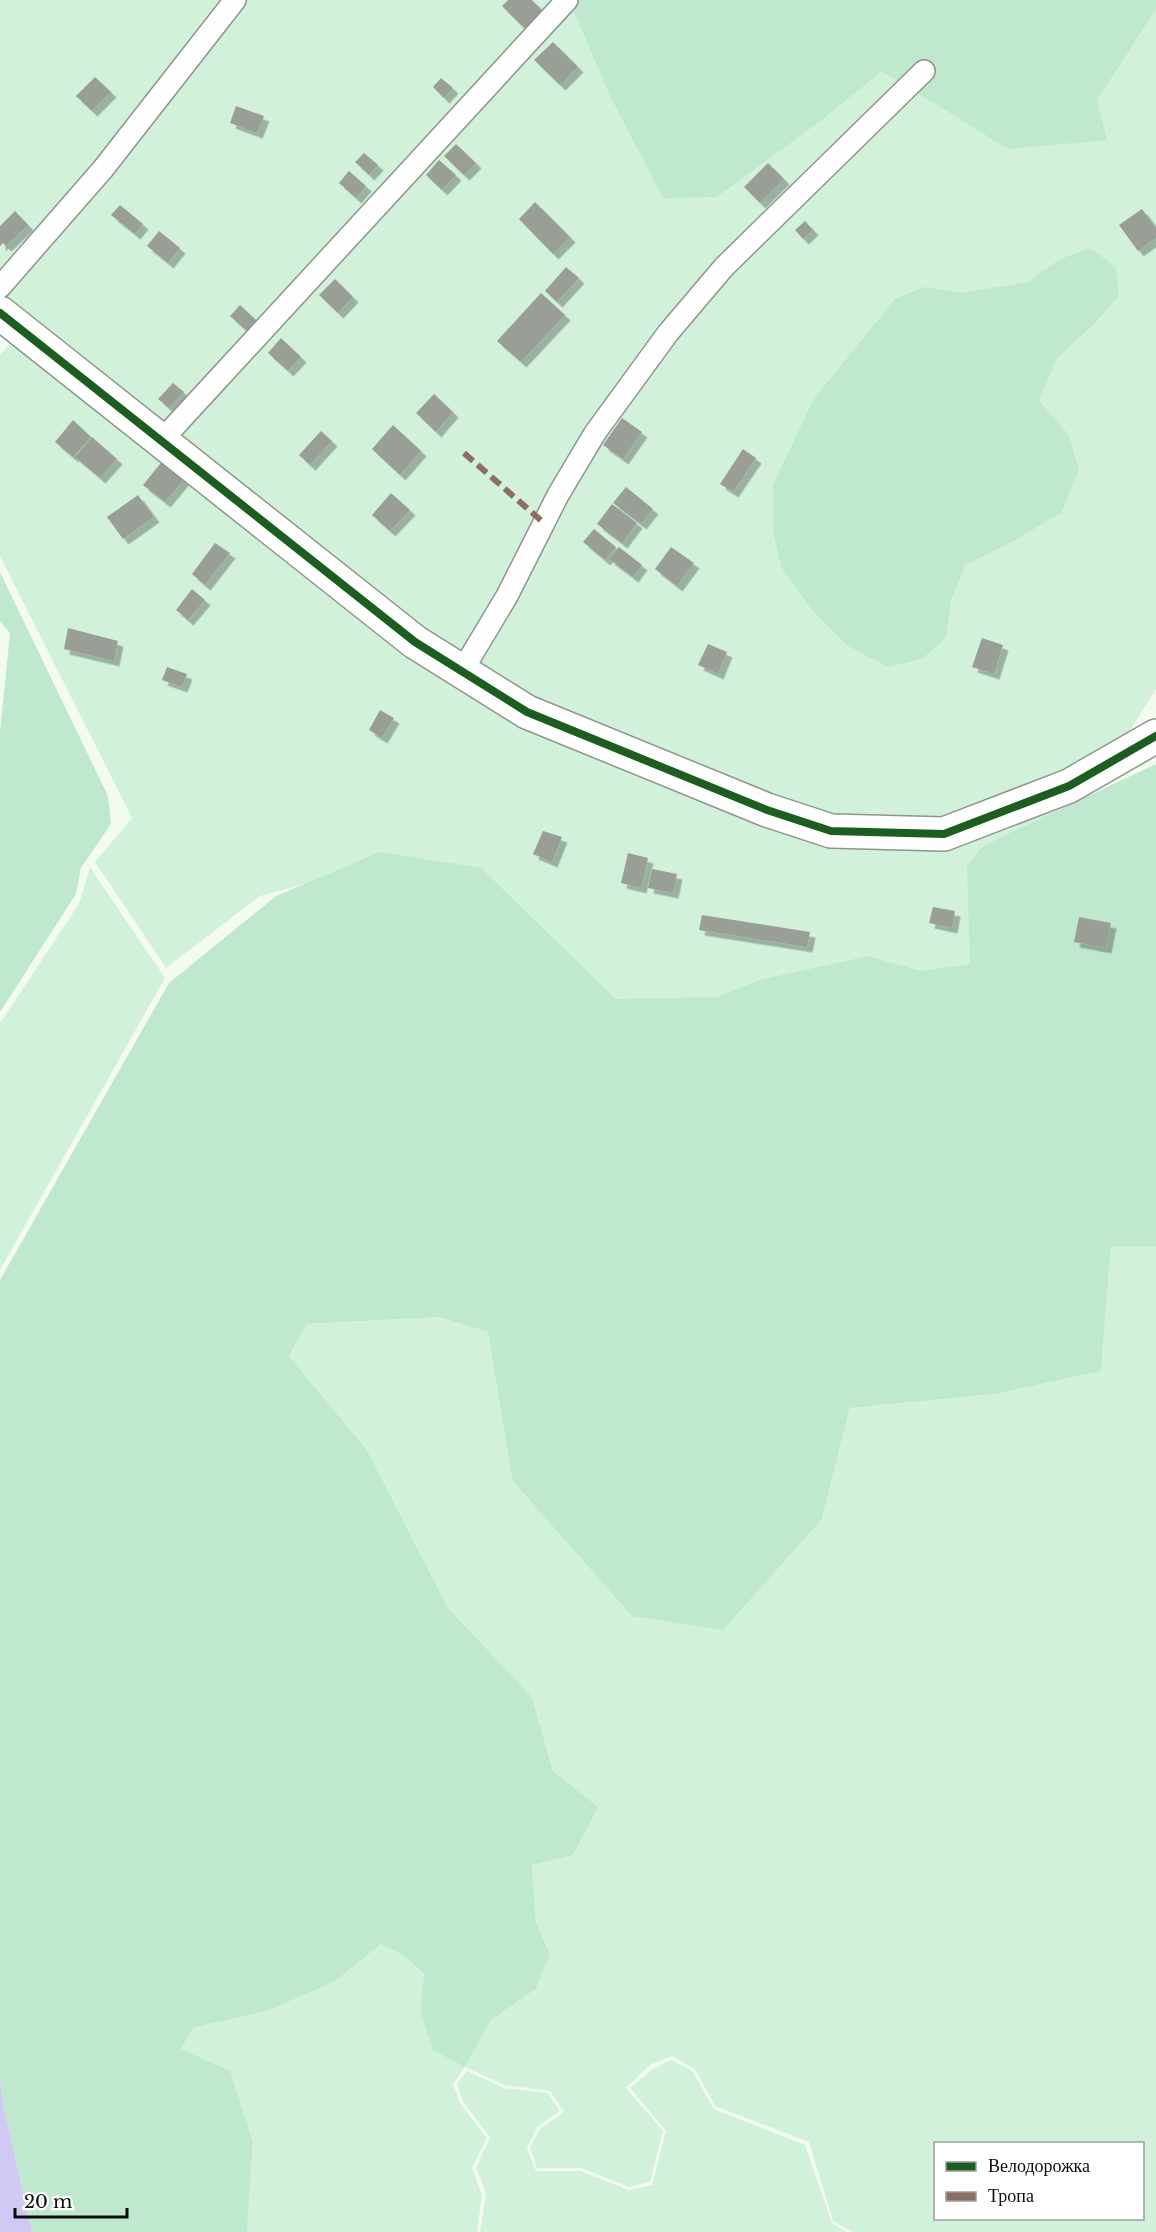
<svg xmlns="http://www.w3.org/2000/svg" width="1156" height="2232" font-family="'Libre Baskerville',serif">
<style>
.green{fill:#d2f1db;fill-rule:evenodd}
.forest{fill:#c0e8cf}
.water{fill:#d2c8f4}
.building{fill:#999e96;filter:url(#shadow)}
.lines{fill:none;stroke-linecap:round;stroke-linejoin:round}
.lane-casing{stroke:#90948f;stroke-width:24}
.street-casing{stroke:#90948f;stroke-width:36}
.lane{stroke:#fdfefd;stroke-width:21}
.street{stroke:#fdfefd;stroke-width:33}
.quiet{stroke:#8d6e63;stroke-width:6;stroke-dasharray:12 6;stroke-linecap:butt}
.cycleway-casing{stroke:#fff;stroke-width:11}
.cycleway{stroke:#1b5e20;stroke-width:8}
</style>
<defs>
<filter id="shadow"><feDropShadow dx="5.5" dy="5.5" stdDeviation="0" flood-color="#0004"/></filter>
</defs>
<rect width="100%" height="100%" fill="#f3fbf0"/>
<path class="green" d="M0,0H1156V689L955,1010L600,1014L380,864L260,896L166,968L95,862L132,818L0,556V355L29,320L0,301Z
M90,867L165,978L0,1270V1023L79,904Z
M1111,1246H1156V2232H852L833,2221L809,2142L715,2106L695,2069L671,2056L650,2065L626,2088L663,2131L650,2182L629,2187L581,2168H537L530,2147L540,2129L564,2112L550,2091L504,2085L465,2067L453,2084L460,2103L487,2138L472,2168L482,2195L477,2232H247L253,2143L180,2049L193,2028L267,2011L334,1982L381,1944L404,1956L424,1975L420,2011L465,2067L491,2020L536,1989L550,1955L536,1921L532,1865L573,1855L553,1771L532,1697L448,1608L367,1450L289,1356L307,1324L439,1317L488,1332L512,1481L822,1519L850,1408L995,1394L1101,1371ZM936,2144H1142V2218H936Z
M671,2060L692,2071L714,2109L805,2145L832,2223L846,2232H480L486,2193L476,2168L490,2137L463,2102L457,2084L467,2071L504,2088L548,2093L560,2111L537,2127L527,2148L536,2171H580L629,2190L652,2185L666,2131L630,2088L653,2069Z"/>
<path class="forest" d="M569,0H1156V9L1097,100L1107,140L1008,149L882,71L823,119L717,197L663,198L609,94Z
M1090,248L1116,267L1119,296L1092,326L1057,358L1039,401L1068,434L1079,470L1061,513L1017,539L965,565L951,601L946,638L922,659L888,667L848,646L813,611L781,567L773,530V485L813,400L895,299L924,287L962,293L1028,282L1060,259Z
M0,572L108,796L111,824L81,868L76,894L0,1012V732L10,633L0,621Z
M1156,764V1246H1111L1101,1371L995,1394L850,1408L822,1519L723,1630L632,1616L512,1480L488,1332L439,1317L307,1324L289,1356L367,1450L448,1608L532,1697L553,1771L598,1807L573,1855L532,1865L536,1921L550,1955L536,1989L491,2020L465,2067L433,2050L420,2011L424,1974L404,1956L381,1944L334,1982L267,2011L193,2028L181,2049L230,2071L253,2143L247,2232H32L4,2108L0,2080V1280L169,983L276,896L380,852L481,868L616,999L717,997L760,980L868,956L921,971L970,964L967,866L981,848L1001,837Z"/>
<path class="water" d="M0,2080L4,2108L32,2232H0Z"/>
<path class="building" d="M508,0H532L543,11L525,29L502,6Z
M553,42L578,67L560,85L534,60Z
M95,77L111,92L92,111L76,96Z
M441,78L453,88L444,98L433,87Z
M236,106L264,116L257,133L230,123Z
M456,144L476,163L464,175L444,156Z
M364,153L378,165L369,175L355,162Z
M439,160L456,175L442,190L426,175Z
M768,163L784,179L760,203L744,187Z
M349,171L366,186L356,198L339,183Z
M535,202L570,237L553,254L519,219Z
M120,205L143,224L135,234L111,215Z
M1142,209L1156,228V238L1138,251L1119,225Z
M15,211L28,225L6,246L3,243L0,246V226Z
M805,221L813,230L803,239L795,230Z
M159,231L180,248L168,263L147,246Z
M566,267L579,278L557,302L545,291Z
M335,279L353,297L338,313L319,295Z
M541,293L565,315L521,362L497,341Z
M240,305L257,321L248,332L230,316Z
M281,338L301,357L288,371L268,353Z
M173,383L184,392L169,408L158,399Z
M434,394L453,412L436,432L416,413Z
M622,418L642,432L623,459L603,445Z
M73,420L91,437L73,457L55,442Z
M393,425L421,451L400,475L372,449Z
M321,431L332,441L310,465L299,455Z
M92,437L117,459L100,478L75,457Z
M743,449L756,458L733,492L720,484Z
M164,459L186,477L165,502L143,485Z
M626,487L653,509L641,524L613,503Z
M391,493L410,510L390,531L372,515Z
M138,495L154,517L123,539L107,517Z
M612,504L637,523L622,543L597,524Z
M594,529L616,547L605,560L583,542Z
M215,543L230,553L205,585L192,574Z
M619,547L642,565L633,577L609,559Z
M671,547L694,563L677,586L655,569Z
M192,589L205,600L188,620L176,610Z
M68,628L118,641L114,661L64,649Z
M982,638L1003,645L994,674L972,667Z
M708,644L727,652L718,674L698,665Z
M167,667L187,674L182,687L162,680Z
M380,710L394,718L382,738L369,730Z
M543,831L562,837L552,862L533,854Z
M628,853L648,858L641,888L621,883Z
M652,869L677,874L673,893L648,888Z
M933,907L955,911L952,928L929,923Z
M702,915L810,932L807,947L699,930Z
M1079,917L1111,923L1106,948L1074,942Z"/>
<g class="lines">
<defs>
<path id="lane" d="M0,287L103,169L235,0
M161,441L567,0
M462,671L507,596L558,495L595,433L668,333L724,267L924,71"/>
<path id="street" d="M0,313L415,642L527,712L767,810L831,831L944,834L1069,786L1156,736"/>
</defs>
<use href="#lane" class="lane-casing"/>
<use href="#street" class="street-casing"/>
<use href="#lane" class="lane"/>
<use href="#street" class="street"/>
<path class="quiet" d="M464,453L544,523"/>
<defs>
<path id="cycleway" d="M0,313L415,642L527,712L767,810L831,831L944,834L1069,786L1156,736"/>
</defs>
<use href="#cycleway" class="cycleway-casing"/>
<use href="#cycleway" class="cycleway"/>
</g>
<rect x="934" y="2142" width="210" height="78" fill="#ffffff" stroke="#9e9e9e" stroke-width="1.5"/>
<rect x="946" y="2162" width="30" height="9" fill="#1b5e20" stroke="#9e9e9e" stroke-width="1.5"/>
<text x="988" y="2172" font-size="18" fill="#0c0c0c">Велодорожка</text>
<rect x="946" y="2192" width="30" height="9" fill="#8d6e63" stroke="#9e9e9e" stroke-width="1.5"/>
<text x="988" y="2202" font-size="18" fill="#0c0c0c">Тропа</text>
<path d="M15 2208v9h112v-9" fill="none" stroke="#0c0c0c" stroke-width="3"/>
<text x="24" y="2208" font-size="18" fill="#0c0c0c" stroke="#ffffff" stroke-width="4.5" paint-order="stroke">20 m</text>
</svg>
